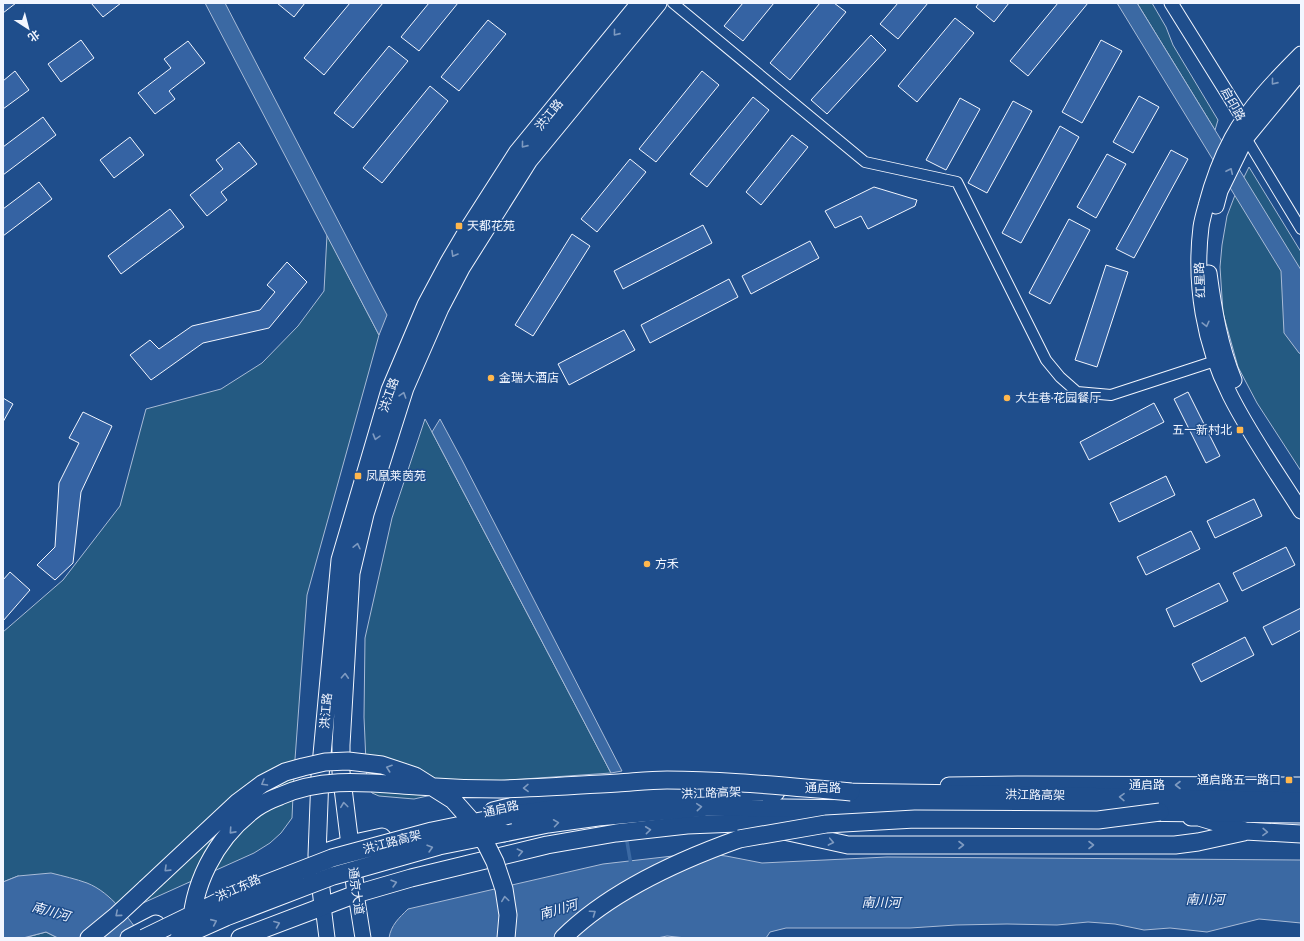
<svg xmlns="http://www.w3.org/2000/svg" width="1304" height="941" font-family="'Space Grotesk','Noto Sans SC',sans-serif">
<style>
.green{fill:#245a82;stroke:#a8bbd7}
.water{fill:#3b69a3;stroke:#a8bbd7}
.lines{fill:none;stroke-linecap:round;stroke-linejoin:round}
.stream{stroke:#3b69a3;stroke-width:3.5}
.building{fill:#3563a3;stroke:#f2f6ff}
.minor-casing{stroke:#f2f6ff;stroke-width:12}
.tertiary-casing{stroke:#f2f6ff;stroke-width:15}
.secondary-casing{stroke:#f2f6ff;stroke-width:17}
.primary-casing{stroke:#f2f6ff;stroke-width:19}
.trunk-casing{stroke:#f2f6ff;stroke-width:19}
.minor{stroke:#1f4e8c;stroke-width:10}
.tertiary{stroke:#1f4e8c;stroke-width:13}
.secondary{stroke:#1f4e8c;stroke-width:15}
.primary{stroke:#1f4e8c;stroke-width:17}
.trunk{stroke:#1f4e8c;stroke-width:17}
.trunk-bridge-casing{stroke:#f2f6ff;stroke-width:19;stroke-linecap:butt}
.trunk-bridge{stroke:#1f4e8c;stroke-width:17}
.oneway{stroke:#7e9ac0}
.poi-dot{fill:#ffb74d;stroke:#1f4e8c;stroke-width:1.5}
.labels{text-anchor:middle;stroke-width:3;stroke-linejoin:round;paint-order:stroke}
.street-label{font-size:12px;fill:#f2f6ff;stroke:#1f4e8c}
.poi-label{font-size:12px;fill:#f2f6ff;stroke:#1f4e8c;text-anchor:start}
.water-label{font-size:13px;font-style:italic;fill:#f2f6ff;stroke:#1f4e8c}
</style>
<rect width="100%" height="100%" fill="#1f4e8c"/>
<path class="green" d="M1137,3H1152L1166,27L1173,45L1218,120L1215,130Z
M1249,167L1301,252V471L1257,403L1238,367L1223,313L1220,267L1222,245L1227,216L1235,195Z
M327,235L379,335L307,595L294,773L292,818L281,833L270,843L254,853L123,912L18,876L3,882V632L63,580L120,506L146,409L221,389L262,363L298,326L324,291Z
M425,419L432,432L611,773L494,781L414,799L379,796L372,793L367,785L364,717L365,638L392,518Z
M46,932L58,938H24Z"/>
<path class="water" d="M205,3H225L387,315L379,335Z
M1117,3H1137L1301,270V354L1299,353L1284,333L1281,271Z
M440,419L462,460L622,771L611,773L432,432Z
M699,853L726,856L762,863L887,857L1301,860V923L1259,919L1207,932L1170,928L1144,930L1115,924L1088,922L1057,925L1007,924L956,925L910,928H786L770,932L766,938H686L667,936L657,938H389C391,925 399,918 408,909L603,864Z
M51,873C63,876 76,879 87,883C112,893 128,918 143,938H58L46,932L23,938H3V882L18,876Z"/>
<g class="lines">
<path class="stream" d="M626,836L631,865"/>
</g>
<path class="building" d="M3,3H16L3,13Z
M91,3H121L103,17Z
M277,3H305L294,17Z
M350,3H383L324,75L304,58Z
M429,3H458L419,51L401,37Z
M743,3H774L743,41L724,26Z
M820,3H834L846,12L790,80L770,63Z
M898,3H928L898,39L880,24Z
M979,3H1009L994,22L976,7Z
M1058,3H1088L1028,76L1010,61Z
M955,18L974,33L917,102L898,86Z
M488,20L506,34L459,91L441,77Z
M871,35L886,50L827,114L811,100Z
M81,40L94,58L61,82L48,64Z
M1101,40L1122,51L1082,123L1062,112Z
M188,41L205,63L169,91L175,99L155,114L138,93L171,68L164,59Z
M389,46L408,61L353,128L334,113Z
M15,71L29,90L3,109V81Z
M702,71L719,85L656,162L639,149Z
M430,86L448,101L382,183L363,168Z
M1139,96L1159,107L1133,153L1113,142Z
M753,97L769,110L707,187L690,174Z
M960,98L980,109L946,170L926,160Z
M1013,101L1032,111L987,193L968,183Z
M43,117L56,135L3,175V147Z
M1060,126L1079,137L1021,243L1002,233Z
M792,135L808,147L761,205L746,192Z
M130,137L144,155L114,178L100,160Z
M239,142L257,164L221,192L227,200L207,216L190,195L223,169L216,160Z
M1171,150L1188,159L1134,258L1116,249Z
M1107,154L1126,164L1096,218L1077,207Z
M630,159L646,172L597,232L581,219Z
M39,182L52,199L3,236V209Z
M874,187L917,200L915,206L868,229L861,216L835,228L825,211Z
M170,209L184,227L121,274L108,256Z
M1069,219L1090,230L1050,304L1029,293Z
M703,225L712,243L623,289L614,271Z
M572,234L590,246L533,336L515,325Z
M810,241L819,258L751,294L742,276Z
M287,262L307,282L269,328L203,343L151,380L130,355L150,340L159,349L192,326L260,310L275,292L267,285Z
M1106,265L1128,272L1097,367L1075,360Z
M729,279L738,297L650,343L641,325Z
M624,330L635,350L569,385L558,364Z
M1188,392L1220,456L1206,463L1174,399Z
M3,398L13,404L3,422Z
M1154,403L1164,422L1089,460L1080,442Z
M83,412L112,426L81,492L73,563L55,580L37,565L55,547L59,483L79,443L69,438Z
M1166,476L1175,495L1119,522L1110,503Z
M1254,499L1262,516L1215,538L1207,521Z
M1191,531L1200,549L1146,575L1137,557Z
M1286,547L1295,565L1242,591L1233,573Z
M10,572L30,590L3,621V580Z
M1219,583L1228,601L1174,627L1166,609Z
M1301,608V630L1272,645L1263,627Z
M1245,637L1254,655L1201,682L1192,664Z"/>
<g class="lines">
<defs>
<path id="minor" d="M673,3L865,162L957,182L1046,360L1060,377L1077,392L1111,395L1215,361
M1246,138L1301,229"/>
<path id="tertiary" d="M1171,3L1244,120L1245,128"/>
<path id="secondary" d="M1301,54C1276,79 1249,107 1232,138C1220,160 1212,183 1206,206C1204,213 1202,220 1201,227C1194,284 1204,344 1230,395C1250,435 1277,473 1301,511
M1216,206L1220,191L1246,138L1293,81L1301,73
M1209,273C1214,310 1220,346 1234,380
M356,894L363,938
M323,906L327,938"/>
<path id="primary" d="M949,786L1024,785L1301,786
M493,811C538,799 585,794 631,791
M1191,817H1199L1245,831L1301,834
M784,831L848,845H1175L1198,842L1244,832
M322,853L350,844L382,837
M356,894L341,772V745L351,573L365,514L405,388L440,308L461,268L529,160L658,3
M323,906L317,855L320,776L340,560L390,390L426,305L449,262L469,228L517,153L640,3
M129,938L156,924
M240,938L356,894L411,878L547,845L616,833L687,825L817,820"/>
<path id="trunk" d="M837,792L1026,795L1301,801
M510,815L594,803L669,794L776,792
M504,833L548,824L598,817L709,807L1301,814
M89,938L117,915L146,888
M563,938C608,893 680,860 739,839"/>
</defs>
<use href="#minor" class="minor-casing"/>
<use href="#tertiary" class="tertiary-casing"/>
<use href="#secondary" class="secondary-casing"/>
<use href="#primary" class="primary-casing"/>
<use href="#trunk" class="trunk-casing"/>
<use href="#minor" class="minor"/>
<use href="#tertiary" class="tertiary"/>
<use href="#secondary" class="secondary"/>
<use href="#primary" class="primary"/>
<use href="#trunk" class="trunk"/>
<defs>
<path id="trunk-bridge" d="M739,839L826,824L915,819L1098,820L1160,812
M146,888L238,802L262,784L285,772L303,767L325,762L348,761L382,765L415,776L453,800L469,818L486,844L495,862L504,889L508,915L506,938
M144,938L218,902L332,858L432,831L510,815
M179,938L226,917L333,876L439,846L504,833
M191,938C190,887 215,838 256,808C263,803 272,799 280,796C323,776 371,783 417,786C445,788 473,789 500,789C540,788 578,785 618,783C634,782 650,780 667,780C728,780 790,787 851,792"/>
</defs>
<use href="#trunk-bridge" class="trunk-bridge-casing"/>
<use href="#trunk-bridge" class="trunk-bridge"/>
</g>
<defs><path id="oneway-chevron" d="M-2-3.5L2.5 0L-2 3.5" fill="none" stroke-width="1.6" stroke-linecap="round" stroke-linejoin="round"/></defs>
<g class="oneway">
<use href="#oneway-chevron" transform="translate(616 33) rotate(129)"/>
<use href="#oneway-chevron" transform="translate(1274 82) rotate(129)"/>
<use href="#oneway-chevron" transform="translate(524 145) rotate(129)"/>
<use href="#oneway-chevron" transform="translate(1230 171) rotate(-65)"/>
<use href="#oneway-chevron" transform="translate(454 254) rotate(120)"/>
<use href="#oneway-chevron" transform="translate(1206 324) rotate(76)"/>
<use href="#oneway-chevron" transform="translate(403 395) rotate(-72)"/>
<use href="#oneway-chevron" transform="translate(376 437) rotate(106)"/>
<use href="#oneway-chevron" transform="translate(357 546) rotate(-77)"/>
<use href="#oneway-chevron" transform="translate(345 676) rotate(-87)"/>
<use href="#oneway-chevron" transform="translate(389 768) rotate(-161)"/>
<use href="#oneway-chevron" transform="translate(264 783) rotate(150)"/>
<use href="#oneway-chevron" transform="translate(1178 785) rotate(-180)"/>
<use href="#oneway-chevron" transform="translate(526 788) rotate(179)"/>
<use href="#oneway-chevron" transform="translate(1122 797) rotate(-179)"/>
<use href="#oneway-chevron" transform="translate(344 805) rotate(-97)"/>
<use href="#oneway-chevron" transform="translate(699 807) rotate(-5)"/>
<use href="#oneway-chevron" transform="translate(556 823) rotate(-8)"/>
<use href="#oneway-chevron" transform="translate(648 830) rotate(-6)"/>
<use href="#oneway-chevron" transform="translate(232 831) rotate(132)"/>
<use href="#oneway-chevron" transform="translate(1265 832) rotate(2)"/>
<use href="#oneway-chevron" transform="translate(831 842) rotate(11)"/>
<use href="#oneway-chevron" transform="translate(961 845)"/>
<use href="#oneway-chevron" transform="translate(1091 845)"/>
<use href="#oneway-chevron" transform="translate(430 848) rotate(-16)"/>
<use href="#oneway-chevron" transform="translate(520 852) rotate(-13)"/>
<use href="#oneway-chevron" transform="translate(167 869) rotate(136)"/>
<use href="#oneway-chevron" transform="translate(394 883) rotate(-16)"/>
<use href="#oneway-chevron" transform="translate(505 899) rotate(-98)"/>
<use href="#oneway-chevron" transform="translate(593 913) rotate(-35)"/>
<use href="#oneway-chevron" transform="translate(118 914) rotate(139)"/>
<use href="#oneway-chevron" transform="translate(214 922) rotate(-24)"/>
<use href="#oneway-chevron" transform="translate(277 924) rotate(-21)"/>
</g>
<g class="poi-dot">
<rect x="455" y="222" width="8" height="8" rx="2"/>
<circle cx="491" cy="378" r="4"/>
<circle cx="1007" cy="398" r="4"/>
<rect x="1236" y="426" width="8" height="8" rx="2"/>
<rect x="354" y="472" width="8" height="8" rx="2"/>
<circle cx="647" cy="564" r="4"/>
<rect x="1285" y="776" width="8" height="8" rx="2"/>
</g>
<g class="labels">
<g class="street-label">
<text transform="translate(1233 104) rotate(61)" y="4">启印路</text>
<text transform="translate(549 115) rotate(-51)" y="4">洪江路</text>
<text transform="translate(1200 280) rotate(-93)" y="4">红星路</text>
<text transform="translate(389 395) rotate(-71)" y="4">洪江路</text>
<text transform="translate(326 711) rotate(-85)" y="4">洪江路</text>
<text x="1147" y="789">通启路</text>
<text x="823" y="792">通启路</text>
<text transform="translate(711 793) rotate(-2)" y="4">洪江路高架</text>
<text transform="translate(1035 795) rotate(1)" y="4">洪江路高架</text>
<text transform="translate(501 809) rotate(-13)" y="4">通启路</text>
<text transform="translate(392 842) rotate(-15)" y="4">洪江路高架</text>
<text transform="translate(238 888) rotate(-24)" y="4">洪江东路</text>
<text transform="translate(356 891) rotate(82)" y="4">通京大道</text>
</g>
<g class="poi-label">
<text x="467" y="230">天都花苑</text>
<text x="499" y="382">金瑞大酒店</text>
<text x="1015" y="402">大生巷·花园餐厅</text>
<text x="1232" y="434" text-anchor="end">五一新村北</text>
<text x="366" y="480">凤凰莱茵苑</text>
<text x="655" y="568">方禾</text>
<text x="1281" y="784" text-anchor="end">通启路五一路口</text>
</g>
<g class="water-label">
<text x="1205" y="904">南川河</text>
<text x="881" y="907">南川河</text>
<text transform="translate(558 909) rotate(-16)" y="5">南川河</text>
<text transform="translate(51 911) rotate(16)" y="5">南川河</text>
</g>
</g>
<rect width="1304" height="941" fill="none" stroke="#f2f6ff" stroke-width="8"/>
<g transform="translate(28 28) rotate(144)" stroke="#1f4e8c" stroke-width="3" paint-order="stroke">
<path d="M0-3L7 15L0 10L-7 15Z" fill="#f2f6ff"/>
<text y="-6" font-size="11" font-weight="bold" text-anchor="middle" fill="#f2f6ff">北</text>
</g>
</svg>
